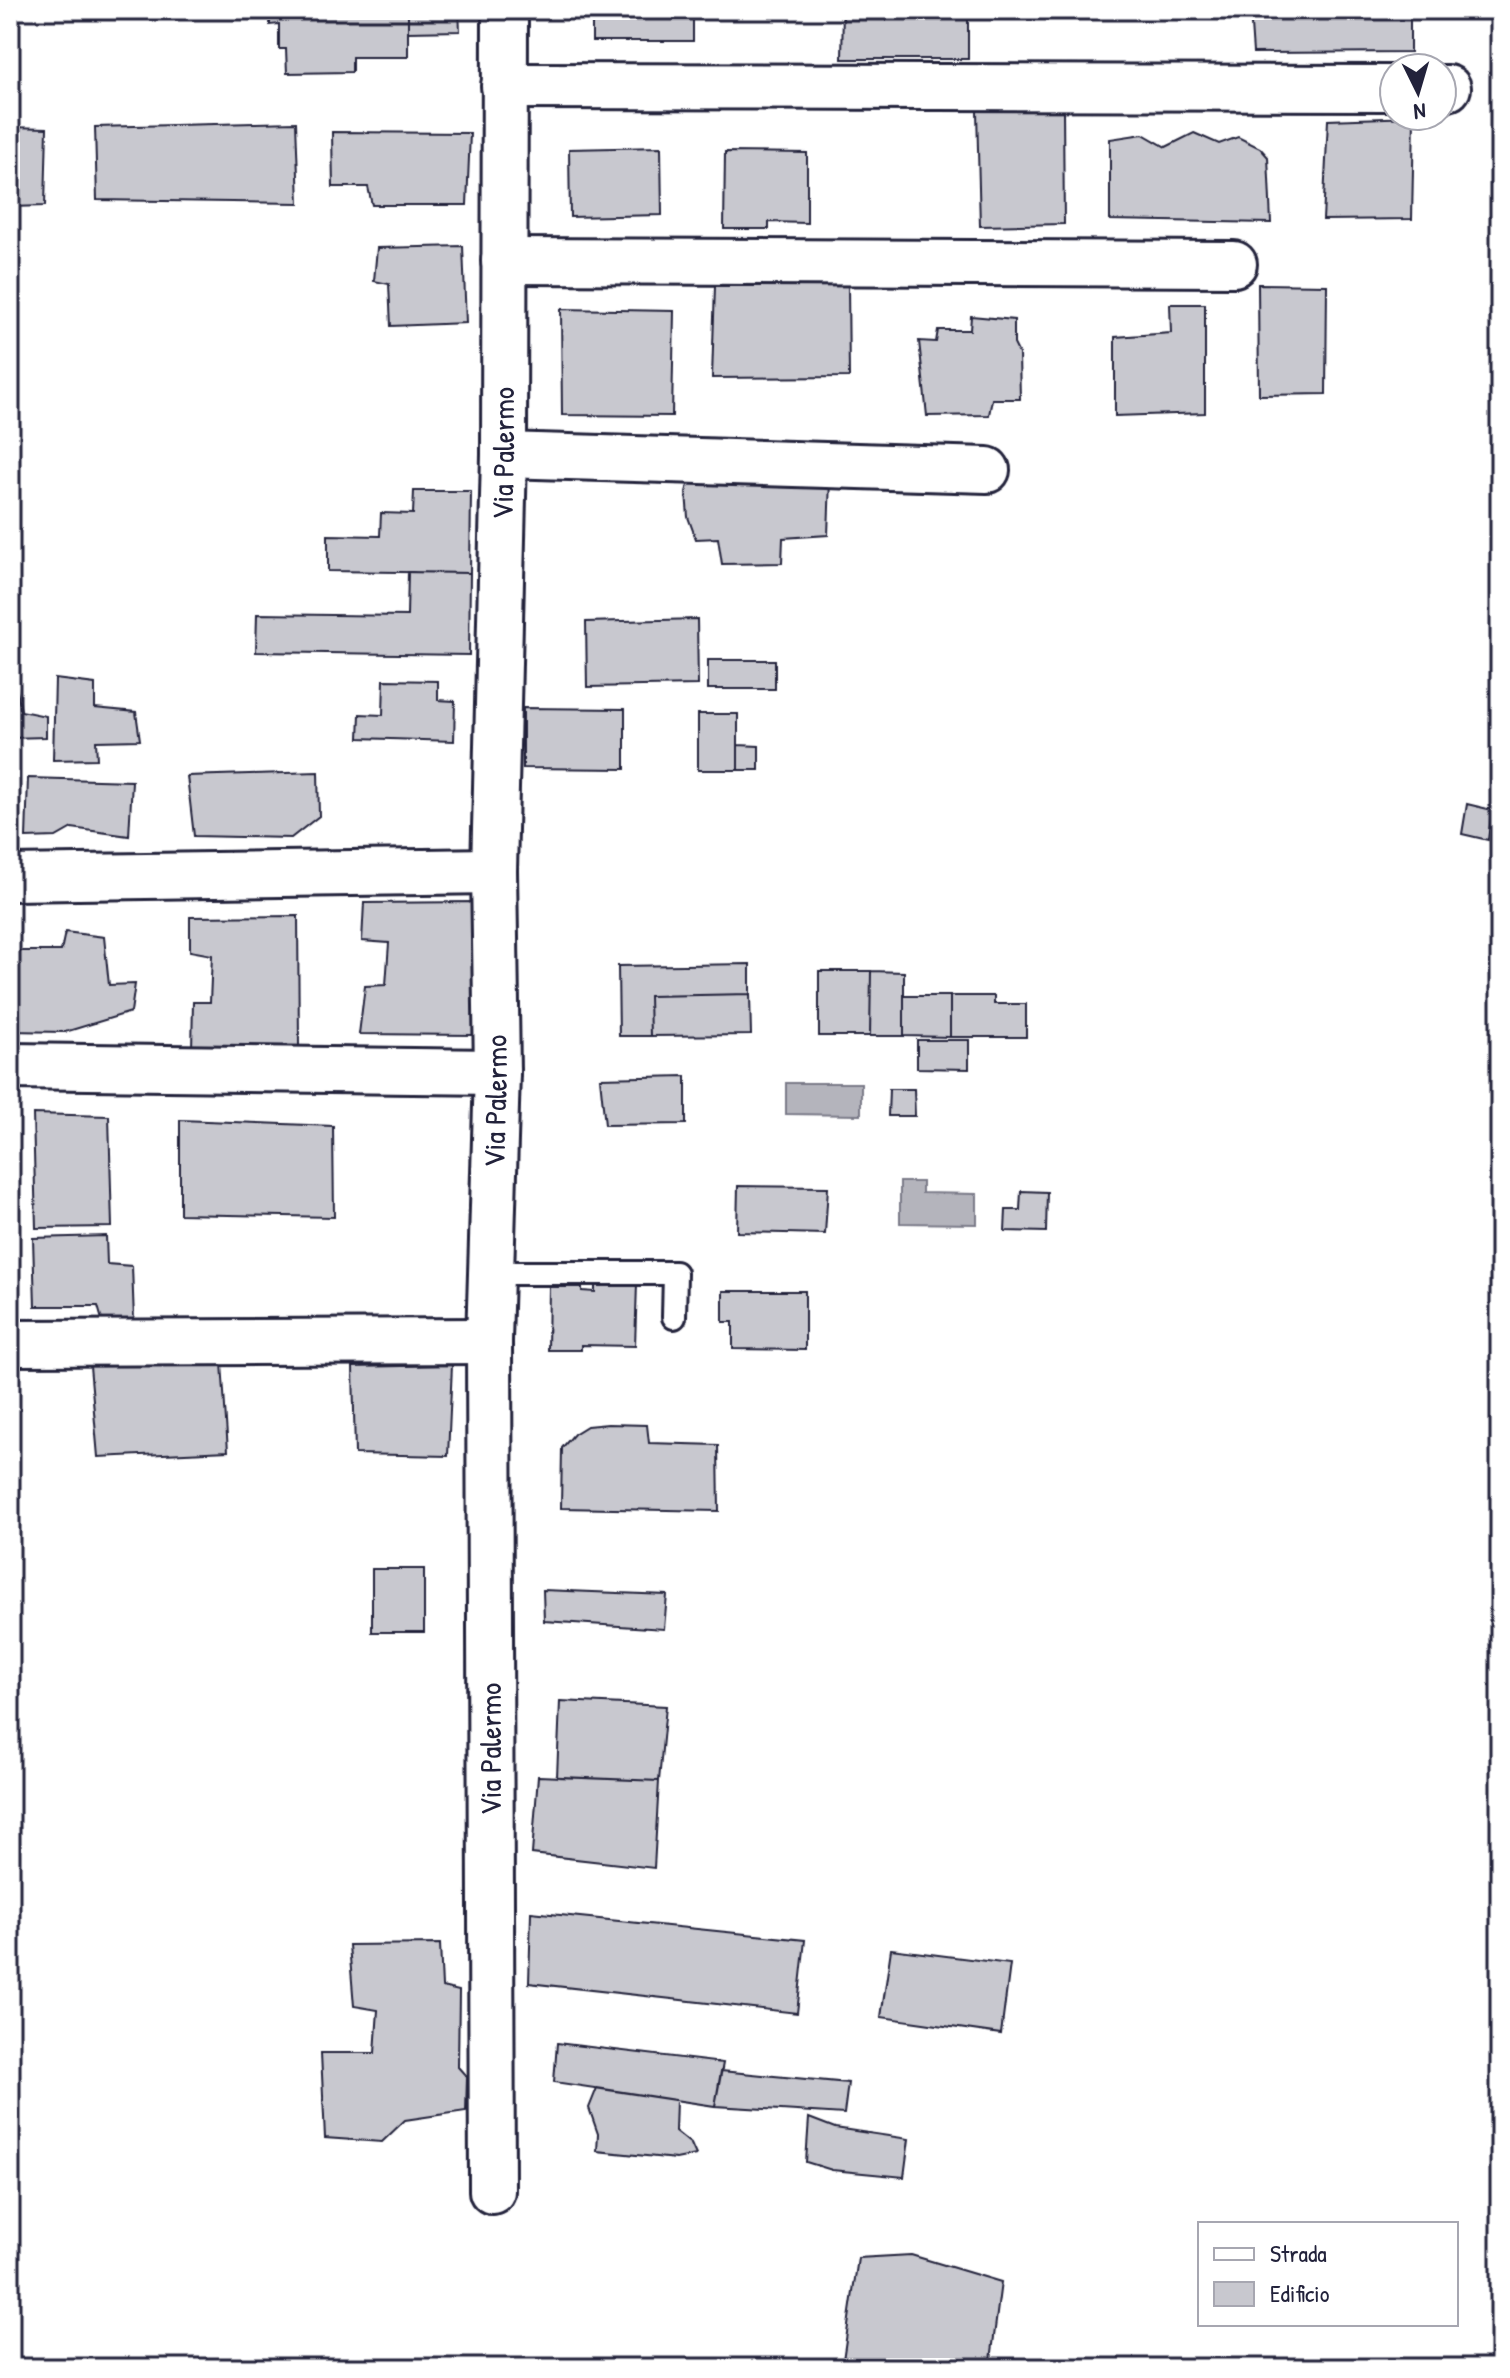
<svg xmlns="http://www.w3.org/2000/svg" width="1510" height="2378" font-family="'Patrick Hand',sans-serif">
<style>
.water{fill:#b4b4bc;stroke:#7a7a88;stroke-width:2}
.building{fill:#c8c8cf;stroke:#22223b;stroke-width:2}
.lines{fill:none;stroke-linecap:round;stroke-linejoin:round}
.lane-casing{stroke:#22223b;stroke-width:28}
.street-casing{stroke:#22223b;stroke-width:50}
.lane{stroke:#fff;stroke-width:22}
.street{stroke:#fff;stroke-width:44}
.labels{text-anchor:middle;stroke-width:6;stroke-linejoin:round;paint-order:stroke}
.street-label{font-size:30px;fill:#22223b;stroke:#fff}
</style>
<rect width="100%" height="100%" fill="#fff"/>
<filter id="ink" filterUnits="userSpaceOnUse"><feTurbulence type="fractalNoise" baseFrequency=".0125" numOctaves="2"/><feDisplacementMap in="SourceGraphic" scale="16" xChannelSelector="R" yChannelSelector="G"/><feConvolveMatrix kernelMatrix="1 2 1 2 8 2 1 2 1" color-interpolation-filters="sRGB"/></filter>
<g filter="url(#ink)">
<path class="water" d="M786,1083H861V1115L786,1114Z
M900,1182H922V1193L977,1194V1224L900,1223Z"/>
<path class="building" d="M270,10H334V14H351V10H408V57H352V72L287,73L286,49H279V24L270,25Z
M459,10L460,31L408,32V11Z
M592,10H693V41H592Z
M843,10H968V59H842Z
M1250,10H1410V52L1253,53Z
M1063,110L1064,224L980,226L977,111Z
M1414,117L1412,219L1323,220L1328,120Z
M296,122L299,203L97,200L95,127Z
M10,127L47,128L45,206L10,207Z
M332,132L470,133L467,205H372L368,187H333Z
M1194,133L1219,144L1238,137L1260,148L1268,157L1271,223L1110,220V139L1143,134L1166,147Z
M661,147L662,215L570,217L569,149Z
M725,152L807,153V223L769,222V229H724Z
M463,246L466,323L391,326L389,284L374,281L377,248Z
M1258,284L1327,285L1326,394L1259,395Z
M715,286H848L849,377L712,378Z
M1170,304H1205V413L1115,416V337L1171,333Z
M561,309L674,311L672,416L562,415Z
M971,316L1014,320V344L1019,354L1020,399H992L989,415L927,416L919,341L936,342L938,330H970Z
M691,475L830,479L828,535L783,538L782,563L722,564L718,538L696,539L688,517L686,492Z
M414,491H471L470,573L328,571V535L380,536L381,513L413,514Z
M408,572L470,573L469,655L256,652L257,614L407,616Z
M697,619L698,685L587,687L586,622Z
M708,660H775V689H708Z
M55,679L95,684V708L136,712L140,740L96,741L97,759L53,760Z
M384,680L438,681V700L455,701L454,741L359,738L360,714L383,715Z
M10,684L16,686L21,711L46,716V737L10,738Z
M523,708L625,709V769L523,768Z
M698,714H738V770H698Z
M738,745L759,746V770H738Z
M318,772L319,816L291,838L194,836L187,776Z
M28,778L132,781L129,836L72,828L56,837L26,838Z
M1467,804L1492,810L1488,840L1462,834Z
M474,902L473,1035L359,1034L365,986L386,985L389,943L362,941L364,903Z
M298,916L299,1046L192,1050L193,1002H210L212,955L190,951V917Z
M65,932L104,937L109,985L135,984L131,1012L65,1032L10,1031V951H61Z
M750,964V994L649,996L650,1036H619L618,966Z
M819,971H871L870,1036H819Z
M871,971L904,972V1036H870Z
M750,994L751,1035L650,1036L649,996Z
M904,996H950V1037L904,1036Z
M950,996H994V1004H1026V1037H950Z
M917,1040H969V1069L917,1068Z
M686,1076V1124L605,1125L600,1078Z
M889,1089H914L915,1116H888Z
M33,1114L109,1116L112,1227L36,1228Z
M180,1120L333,1126L334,1217L180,1214Z
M738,1186L828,1187L825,1234L737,1232Z
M1021,1191L1047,1192L1046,1232L1005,1231L1006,1210H1020Z
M106,1236L107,1264L132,1266L134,1320H102L98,1306H35L33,1238Z
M595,1282L637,1283L635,1346L581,1345V1350H548L549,1287H582V1291L595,1292Z
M723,1291H805V1350L733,1349V1322H723Z
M222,1363L228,1451L98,1457L90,1366Z
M452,1365L448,1456L355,1454L353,1367Z
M608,1424L647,1425L649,1443L718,1445L719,1511L561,1508L562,1448L574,1434L587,1426Z
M372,1569H424V1632H372Z
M543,1590L667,1595L664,1629L544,1621Z
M560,1701L666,1706L659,1781L557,1777Z
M538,1776L659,1781L654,1868L532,1854Z
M531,1912L805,1940L797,2013L529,1983Z
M440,1944L442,1987L459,1991L458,2067L467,2077L466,2111L405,2120L382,2142L325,2138L321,2053H375L378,2010L354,2006L349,1945Z
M891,1949L1010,1964L1001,2034L881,2017Z
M557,2043L723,2063L715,2106L554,2082Z
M721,2071L848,2083L844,2114L715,2106Z
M597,2088L676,2100L675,2131L691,2144L696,2155L676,2159L597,2151L598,2134L589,2108Z
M809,2118L835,2128L909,2139L904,2177L832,2170L806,2162Z
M911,2255L1001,2282L990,2368H888L843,2360L858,2258Z"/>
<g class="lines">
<defs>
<path id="lane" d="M491,1273H675L674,1317"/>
<g id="street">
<path d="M504,86L1394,88"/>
<path d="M1442,88H1448"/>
<path d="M504,261L1234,264"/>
<path d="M504,455L987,470"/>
<path d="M10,878L494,871"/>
<path d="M10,1066L497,1072"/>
<path d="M10,1343L489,1341"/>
<path id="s1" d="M492,2191L489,1341L497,1072L494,871L504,455L505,10"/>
</g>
</defs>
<use href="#lane" class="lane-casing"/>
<use href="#street" class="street-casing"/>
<use href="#lane" class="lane"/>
<use href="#street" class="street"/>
</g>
</g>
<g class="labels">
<g class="street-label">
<text dy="10" stroke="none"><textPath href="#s1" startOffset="1738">Via Palermo</textPath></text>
<text dy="10" stroke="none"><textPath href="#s1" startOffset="1090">Via Palermo</textPath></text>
<text transform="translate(491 1749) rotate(-90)" y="10">Via Palermo</text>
</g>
</g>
<rect width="1510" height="2378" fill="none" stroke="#fff" stroke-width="40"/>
<rect x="20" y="20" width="1470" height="2338" fill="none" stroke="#22223b" stroke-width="3" filter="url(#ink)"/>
<rect x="1198" y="2222" width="260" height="104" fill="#ffffff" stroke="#a7a7b1" stroke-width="2"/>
<rect x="1214" y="2248" width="40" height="12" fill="#ffffff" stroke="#a7a7b1" stroke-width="2"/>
<text x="1270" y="2262" font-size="24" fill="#22223b">Strada</text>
<rect x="1214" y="2282" width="40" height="24" fill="#c8c8cf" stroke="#a7a7b1" stroke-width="2"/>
<text x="1270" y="2302" font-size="24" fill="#22223b">Edificio</text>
<g transform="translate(1418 92) rotate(175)"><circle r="38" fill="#ffffff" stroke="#a7a7b1" stroke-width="2"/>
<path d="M0-6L14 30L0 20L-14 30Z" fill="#22223b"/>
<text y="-12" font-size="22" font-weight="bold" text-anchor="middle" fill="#22223b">N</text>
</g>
</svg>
